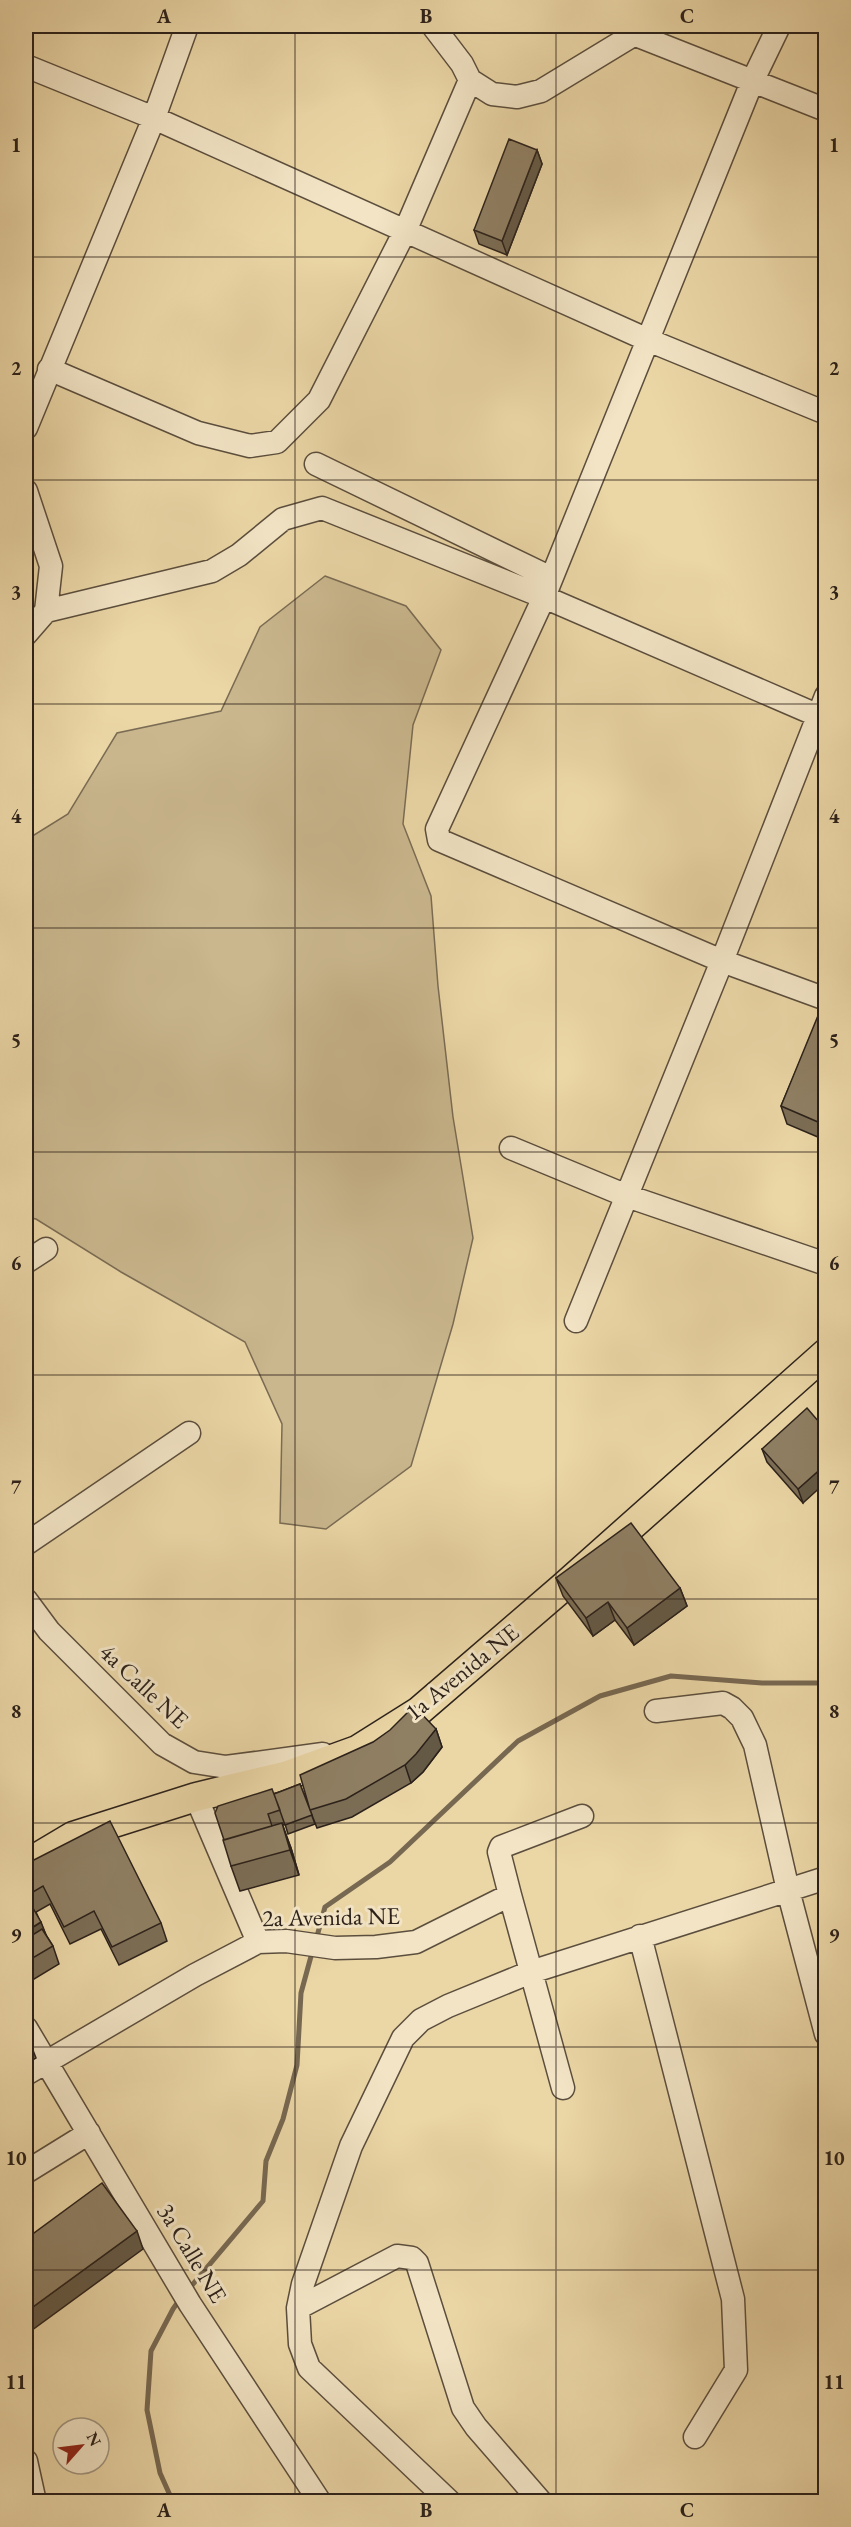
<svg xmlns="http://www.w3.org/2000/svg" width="851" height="2527" font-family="'EB Garamond',serif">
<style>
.green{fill:#cab78e;stroke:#7a6c54;stroke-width:1.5}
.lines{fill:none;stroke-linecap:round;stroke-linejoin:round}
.stream{stroke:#776851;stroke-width:5}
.minor-casing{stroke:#5b4e3d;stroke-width:25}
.major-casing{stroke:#2b211a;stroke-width:31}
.minor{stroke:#f2e4c5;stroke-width:22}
.major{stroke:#ebd6a6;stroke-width:28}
.wall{fill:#7b6d55;stroke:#2b211a;stroke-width:1.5}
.shaded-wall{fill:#645945;stroke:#2b211a;stroke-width:1.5}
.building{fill:#8f7f63;stroke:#2b211a;stroke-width:1.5}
.grid{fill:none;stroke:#2b211a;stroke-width:1.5;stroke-opacity:0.55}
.labels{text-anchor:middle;stroke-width:6;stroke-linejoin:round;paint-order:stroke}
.street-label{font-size:24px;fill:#2b211a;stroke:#f2e4c5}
.neatline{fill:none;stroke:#2b211a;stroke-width:2}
.grid-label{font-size:20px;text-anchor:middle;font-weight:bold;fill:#2b211a}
</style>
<rect width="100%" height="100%" fill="#ebd6a6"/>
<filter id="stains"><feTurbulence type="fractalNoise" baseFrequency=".00333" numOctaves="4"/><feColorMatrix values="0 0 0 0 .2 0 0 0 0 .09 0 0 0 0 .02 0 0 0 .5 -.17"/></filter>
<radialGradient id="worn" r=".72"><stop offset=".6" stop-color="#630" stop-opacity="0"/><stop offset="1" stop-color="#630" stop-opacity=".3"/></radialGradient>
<path class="green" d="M325,576L406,606L441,650L413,725L403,824L431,896L438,986L453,1117L473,1238L453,1324L411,1466L326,1529L280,1523L282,1424L245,1342L121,1272L36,1219L26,1217V840L68,814L117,733L221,711L260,627Z"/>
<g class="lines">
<path class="stream" d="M316,1940L325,1907L390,1862L518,1741L600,1696L671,1676L762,1683H826
M188,2290L263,2201L266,2161L283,2119L297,2065L301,1993L313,1949
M173,2502L160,2473L147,2410L151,2351L173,2309L180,2299"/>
<defs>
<path id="minor" d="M433,26L462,64L470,80L492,94L517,97L541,91L648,26
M779,26L752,82L544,597L437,829L439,840L722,961L826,999
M629,27L636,35L826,110
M26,66L154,118L648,340L826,413
M49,369L198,433L250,446L277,442L319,400L406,229L470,80
M26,428L154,118L187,26
M316,464L551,578
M26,491L51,566L46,611
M46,611L212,571L239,555L283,519L322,508L544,597L826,719
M26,634L46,611
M511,1148L627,1196L826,1264
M26,1262L46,1249
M576,1321L722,961L826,696
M26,1544L189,1433
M26,1600L49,1631L162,1744L194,1762L226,1767L323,1754
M656,1711L723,1703L732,1708L742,1718L755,1745L788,1890L826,2034
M196,1797L258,1942
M510,1895L499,1852L501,1847L582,1816
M640,1936L733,2299L736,2370L695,2437
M26,2028L190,2304L320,2502
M26,2074L195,1975L258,1942L286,1941L335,1948L376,1947L416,1942L510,1895L563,2088
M26,2172L89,2133
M298,2308L397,2256L412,2258L417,2263L463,2408L476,2427L541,2502
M26,2461L35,2502
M450,2502L309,2368L300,2344L298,2308L303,2284L351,2146L403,2038L421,2020L448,2006L531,1972L826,1878"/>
<path id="major" d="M26,1864L73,1836L196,1797L288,1775L357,1750L419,1711L563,1587L826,1353"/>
</defs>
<use href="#minor" class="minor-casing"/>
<use href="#major" class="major-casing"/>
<use href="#minor" class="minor"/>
<use href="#major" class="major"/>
</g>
<path class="wall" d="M537,150L542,164L507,255L479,244L474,230Z
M825,833V857L821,844Z
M825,1002V1140L787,1124L781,1106Z
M825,1429L803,1503L767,1462L762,1449Z
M556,1578L680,1588L687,1606L634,1645L615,1620L593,1636L563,1596Z
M436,1729L442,1747L423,1772L411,1783L352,1817L317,1828L310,1810Z
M300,1784L315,1824L288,1834L285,1824L282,1825L291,1848L299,1875L240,1891L231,1866L274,1794Z
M26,1864L161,1923L167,1941L119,1965L101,1929L70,1944L50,1904L36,1912L46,1935L53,1946L59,1964L26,1984V1939L30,1936L26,1929Z
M26,2034L29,2040L36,2058L26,2064Z"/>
<path class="shaded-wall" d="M537,150L542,164L507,255L502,241Z
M825,1465V1483L803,1503L798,1489Z
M680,1588L687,1606L634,1645L627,1628Z
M608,1602L615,1620L593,1636L586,1618Z
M436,1729L442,1747L423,1772L411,1783L405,1765Z
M282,1823L291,1848L299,1875L290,1850Z
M41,1922L48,1940L36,1947L30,1929Z
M137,2231L143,2249L28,2333L26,2327V2312Z"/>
<path class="building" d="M509,139L537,150L502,241L474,230Z
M825,833V846L821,844Z
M824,1001L825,1002V1125L781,1106Z
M807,1408L825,1429V1465L798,1489L762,1449Z
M631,1523L680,1588L627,1628L608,1602L586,1618L556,1578Z
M414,1706L436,1729L416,1754L405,1765L346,1799L310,1810L300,1775L373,1742L390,1730Z
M300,1784L312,1815L285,1825L274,1794Z
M272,1789L280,1810L268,1814L272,1826L224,1840L215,1813L218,1806Z
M110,1821L161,1923L112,1947L94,1911L64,1927L43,1886L26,1896L41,1922L30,1929L26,1922V1864Z
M282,1823L290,1850L231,1866L223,1840Z
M42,1929L53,1946L26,1962V1939Z
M26,2034L29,2040L26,2043Z
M102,2183L137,2231L26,2312V2239Z"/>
<path class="grid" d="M295,26V2502M556,26V2502M26,257H826M26,480H826M26,704H826M26,928H826M26,1152H826M26,1375H826M26,1599H826M26,1823H826M26,2047H826M26,2270H826"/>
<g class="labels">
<g class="street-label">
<text transform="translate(462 1672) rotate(-39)" y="8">1a Avenida NE</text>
<text transform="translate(144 1686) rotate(43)" y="8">4a Calle NE</text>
<text transform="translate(331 1917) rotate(-1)" y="8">2a Avenida NE</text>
<text transform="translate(192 2253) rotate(59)" y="8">3a Calle NE</text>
</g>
</g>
<rect width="851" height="2527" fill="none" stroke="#ebd6a6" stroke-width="66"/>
<g transform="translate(81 2446) rotate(62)"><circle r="28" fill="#f2e4c5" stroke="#a29681" stroke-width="1.5"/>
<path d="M0-4.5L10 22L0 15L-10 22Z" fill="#8f2418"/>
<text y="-9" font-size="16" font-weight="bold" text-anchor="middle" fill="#2b211a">N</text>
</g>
<rect x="33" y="33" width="785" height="2461" class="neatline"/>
<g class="grid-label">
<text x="164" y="23">A</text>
<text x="426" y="23">B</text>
<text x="687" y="23">C</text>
<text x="16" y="152">1</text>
<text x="834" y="152">1</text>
<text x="16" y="375">2</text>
<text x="834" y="375">2</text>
<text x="16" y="599">3</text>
<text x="834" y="599">3</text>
<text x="16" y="823">4</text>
<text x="834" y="823">4</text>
<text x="16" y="1047">5</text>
<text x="834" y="1047">5</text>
<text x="16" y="1270">6</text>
<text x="834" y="1270">6</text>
<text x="16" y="1494">7</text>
<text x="834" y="1494">7</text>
<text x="16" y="1718">8</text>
<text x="834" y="1718">8</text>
<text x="16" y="1942">9</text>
<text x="834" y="1942">9</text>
<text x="16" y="2165">10</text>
<text x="834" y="2165">10</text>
<text x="16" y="2389">11</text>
<text x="834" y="2389">11</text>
<text x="164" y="2517">A</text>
<text x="426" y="2517">B</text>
<text x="687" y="2517">C</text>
</g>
<rect width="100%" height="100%" filter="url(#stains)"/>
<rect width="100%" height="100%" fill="url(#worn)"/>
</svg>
